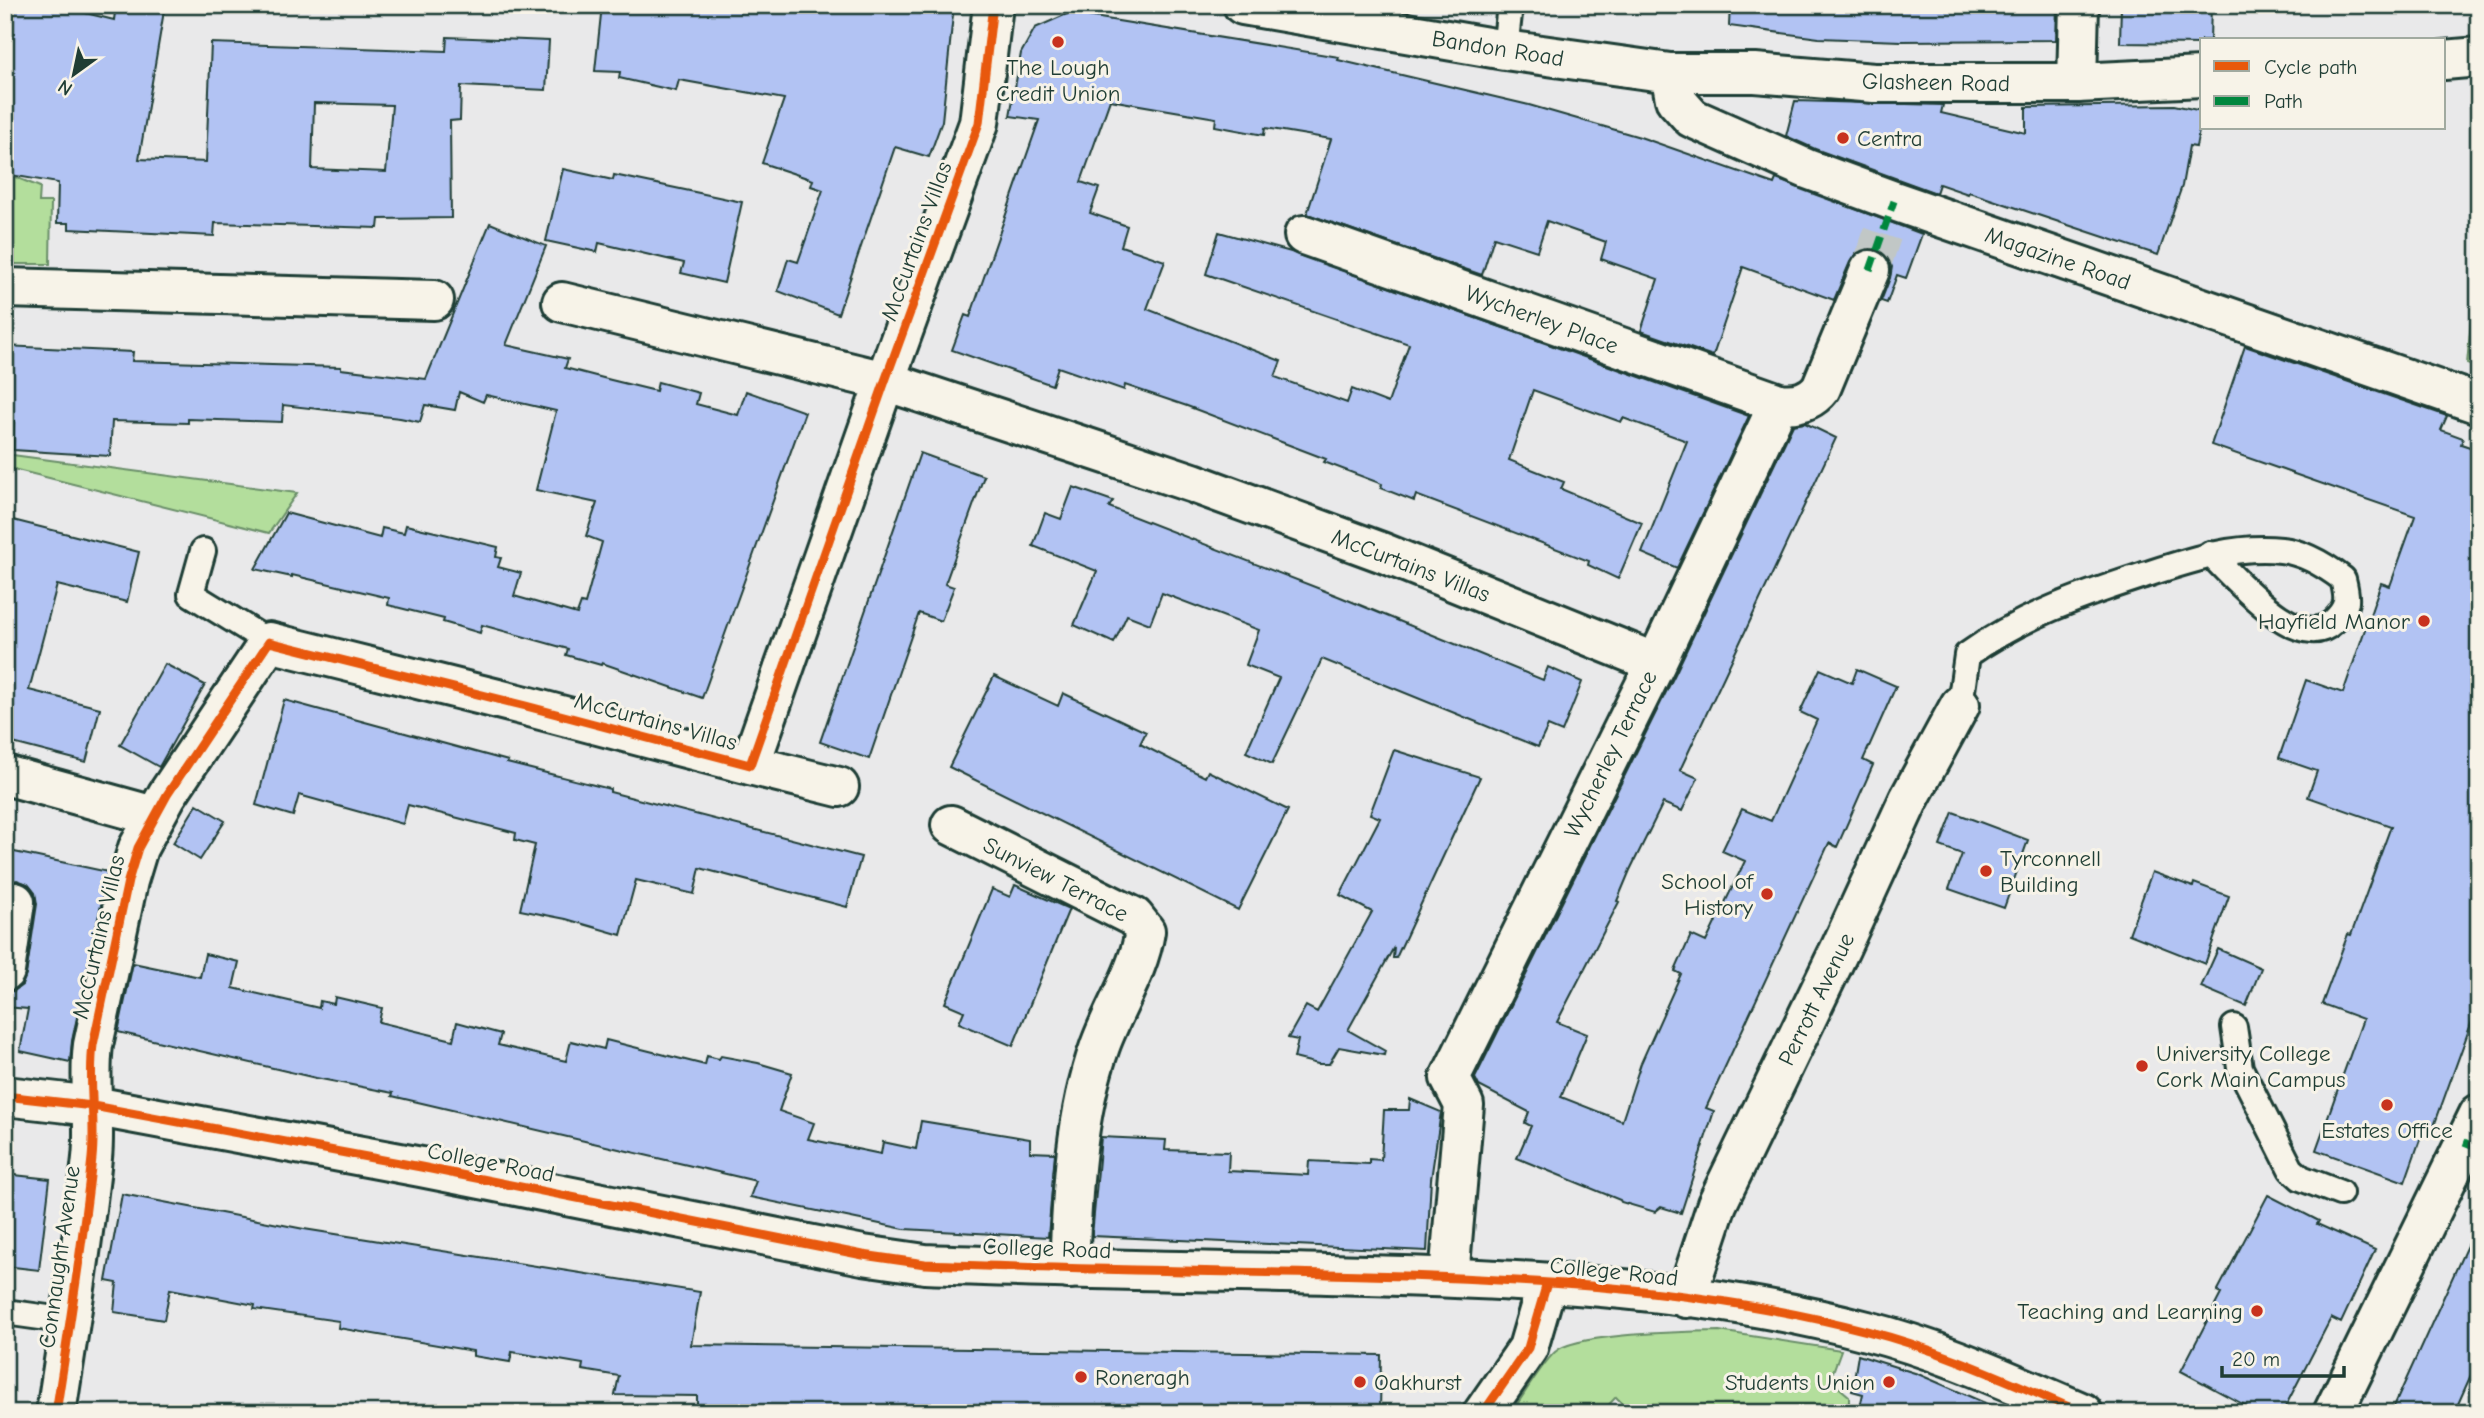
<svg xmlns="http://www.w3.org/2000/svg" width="2484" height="1418" font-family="'Comic Neue',sans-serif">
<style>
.green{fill:#b3de9c;stroke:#698e68;stroke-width:2}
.building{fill:#b2c3f3;stroke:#1f3d34;stroke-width:2;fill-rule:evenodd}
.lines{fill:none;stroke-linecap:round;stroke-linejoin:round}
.street-tunnel{stroke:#c1c7c6;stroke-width:38;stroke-dasharray:38 19;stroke-linecap:butt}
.lane-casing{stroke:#1f3d34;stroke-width:30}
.street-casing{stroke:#1f3d34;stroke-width:44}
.secondary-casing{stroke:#1f3d34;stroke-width:44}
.lane{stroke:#f7f3e8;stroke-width:24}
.street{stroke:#f7f3e8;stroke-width:38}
.secondary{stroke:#f7f3e8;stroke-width:38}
.quiet{stroke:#00873e;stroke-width:7;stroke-dasharray:14 7;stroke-linecap:butt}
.cycleway-casing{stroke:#f7f3e8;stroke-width:13}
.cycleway{stroke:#e8590c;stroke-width:9}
.poi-dot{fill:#c8321e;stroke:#f7f3e8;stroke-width:2.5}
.labels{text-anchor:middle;stroke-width:6;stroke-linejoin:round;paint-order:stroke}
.street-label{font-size:23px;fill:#1f3d34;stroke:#f7f3e8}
.poi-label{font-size:23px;fill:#1f3d34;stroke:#f7f3e8;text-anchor:start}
</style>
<rect width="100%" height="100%" fill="#e9e9ea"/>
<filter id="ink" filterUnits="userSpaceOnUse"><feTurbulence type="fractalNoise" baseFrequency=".0143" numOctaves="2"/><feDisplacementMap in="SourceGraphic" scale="14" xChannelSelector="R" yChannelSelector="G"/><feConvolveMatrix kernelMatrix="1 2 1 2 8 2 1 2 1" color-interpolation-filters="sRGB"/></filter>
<g filter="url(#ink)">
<path class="green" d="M5,173L40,187L39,202H51L50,264H5Z
M2471,321L2479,323V368L2467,364Z
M5,454L297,493L269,533L5,467Z
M1719,1331L1841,1350L1830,1380L1849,1396V1413H1631L1616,1397L1601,1413H1511C1524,1395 1540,1366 1555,1352C1575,1333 1688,1332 1719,1331Z"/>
<path class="building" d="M5,5H53L114,20L116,5H165L139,159L206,162L211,43L446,51L447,37L549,41L546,90L461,86L460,120L450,121L451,218L379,219L378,228L215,223L214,236L69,229V223H57L58,183L5,174ZM314,103L392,105L386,172L312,169Z
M602,5H954L942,121L929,157L895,147L838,314L778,291L788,259L798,262L823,190L811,186L813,180L762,163L784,99L679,80L676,91L619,78L620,72L595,71Z
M1730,5H2057L2056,40L1901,41L1819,38L1729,26Z
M2121,5H2211L2210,40H2202V44L2120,43Z
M1069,13L1339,57L1338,60L1529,105L1640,137L1774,184L1776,179L1922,234L1906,278L1897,275L1887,303L1881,301L1890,278L1892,267L1887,256L1878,250L1866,248L1856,253L1850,262L1834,300L1743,267L1713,356L1641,331L1658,279L1601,259L1606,242L1547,221L1537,251L1494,237L1482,275L1307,214L1331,139L1265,128L1264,135L1215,126L1216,118L1110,100L1081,182L1099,188L1090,213L1127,226L1121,246L1165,261L1147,309L1281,361L1275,377L1347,403L1352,389L1388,403L1409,344L1206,274L1219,232L1291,252L1749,416L1677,568L1642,553L1687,441L1623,418L1621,422L1533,390L1509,460L1564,482L1561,489L1642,523L1618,579L1588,565L1589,561L1416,495L1414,501L1381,488L1382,484L1324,462L1326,459L1187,406L1125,385L1124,390L1058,367L1052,385L952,350L965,315L970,317L1039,120L1010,116L1021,53L1035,28Z
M1795,101L1943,105L1941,113L2026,133V107L2174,105L2202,111V115L2196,147L2189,146L2182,186L2158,255L1969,192L1968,194L1939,184L1936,193L1815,149L1786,136Z
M563,169L613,180L614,175L742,202L724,283L681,273L684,263L599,243L597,252L546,241Z
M490,223L546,246L506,345L568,359L565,368L611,380L656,391L658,382L699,393L696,404L738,415L746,391L805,412L702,698L602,663L601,665L566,655L568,649L482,625L480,633L443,622L444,619L388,605L389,598L292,575V577L255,569L286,513L380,538L382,528L404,533L406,525L498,547L496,557L501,558L498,567L521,573L514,596L577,614L581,603L585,604L602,542L586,536L597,503L536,490L556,411L486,395L483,402L459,392L455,410L425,405L420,422L400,418L283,405L282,422L188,419V423L112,421L110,456L13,450L14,421H5V346L133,352L132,361L341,367V369L426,379Z
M2245,346L2447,416L2441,430L2463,438L2461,444L2479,450V1002L2430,1137L2422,1134L2405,1182L2316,1150L2363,1019L2322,1004L2348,934L2351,935L2391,826L2308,797L2317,771L2279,758L2306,680L2343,693L2381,583L2390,586L2415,516L2211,445Z
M1805,423L1836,438L1680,770L1698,778L1682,811L1663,803L1630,870L1617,901L1619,902L1557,1022L1587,1034L1561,1097L1622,1121L1641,1063L1681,974L1675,971L1691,935L1706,942L1745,861L1722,851L1742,809L1771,821L1817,720L1800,712L1820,669L1852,683L1857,669L1896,686L1863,760L1873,765L1837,847L1829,843L1706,1108L1714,1111L1681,1213L1661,1207L1655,1212L1621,1202L1620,1200L1517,1158L1531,1126L1525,1123L1529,1112L1479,1086L1475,1078L1676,672L1793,425Z
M920,453L984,476L945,584L954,587L941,621L919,613L869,759L820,742Z
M1073,487L1113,501L1109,507L1338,596L1543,680L1548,667L1582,682L1562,732L1548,726L1538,747L1322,659L1272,764L1246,752L1279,678L1246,665L1259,630L1162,593L1150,624L1127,615L1114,643L1074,625L1097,571L1033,546L1045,513L1061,519Z
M5,518L139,552L127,602L57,585L29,690L100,708L86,762L5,741Z
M165,664L205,685L159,767L120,745Z
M994,676L1058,706L1063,693L1065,694L1146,732L1140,744L1205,777L1208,771L1288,810L1238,910L949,767Z
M284,700L508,761L507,763L610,789V792L861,857L847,907L700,868L694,894L636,880L621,935L566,919L520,910L535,845L515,840L516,833L408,805L403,824L299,795L293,816L256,805Z
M1394,750L1480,777L1396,958H1393L1394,947L1348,1030L1385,1051L1384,1055L1339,1047L1329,1064H1318L1294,1058L1298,1040L1288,1038L1306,1006L1317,1012L1372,912L1340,895L1380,818L1370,814Z
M197,804L225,821L200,860L173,843Z
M1953,812L2028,840L2004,908L1949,889L1962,854L1940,846Z
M5,850L108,872L72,1041L70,1062L20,1051L28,1009L5,1007V992L14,991L22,985L26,975L37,904L35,893L28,884L17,880L5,883Z
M2152,872L2193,887L2194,883L2229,896L2205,964L2129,934Z
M1015,885L1069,909L1013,1046L959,1023L964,1011L945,1003L992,889L1010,897Z
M2218,949L2261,968L2246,1006L2201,987Z
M205,954L239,962L233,988L319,1008L320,1001L334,1004L335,997L382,1008L379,1022L453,1040L457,1022L501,1034L498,1045L566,1061L571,1041L604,1049L606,1040L705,1065L707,1056L719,1059L721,1056L758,1063L792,1073L779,1111L814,1123L808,1139L881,1154L883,1142L916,1149L921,1121L1030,1139V1152L1055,1153L1048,1237L904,1229L750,1197L756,1181L392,1096L393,1093L316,1078L118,1032L133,963L200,977Z
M1410,1099L1441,1112L1431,1179L1427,1251L1092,1236L1101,1137L1166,1140L1165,1150L1229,1152L1228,1171L1308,1175L1309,1161L1369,1164V1159L1381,1160L1384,1110H1409Z
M5,1174L50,1179L39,1270L5,1266Z
M122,1194L304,1229L700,1292L691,1345L1381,1355L1380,1413H697V1396L615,1395L619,1376L582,1370L583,1364L512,1352L510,1362L473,1356V1351L338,1328L339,1321L254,1309L255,1305L170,1289L164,1320L114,1312L117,1283L106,1281Z
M2268,1195L2319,1221L2317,1224L2375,1250L2341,1323L2331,1318L2282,1413H2259L2181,1371L2221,1294L2217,1292Z
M2479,1219V1357L2454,1413H2391Z
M1858,1355L1918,1374L2008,1413H1875L1860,1407L1863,1394L1852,1391Z"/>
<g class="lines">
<path class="street-tunnel" d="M1870,270L1894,201"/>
<defs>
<path id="lane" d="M1505,50L1510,5
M203,551L191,594L269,642
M1960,705L1967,655C2020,617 2080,596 2141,576C2188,561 2232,545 2281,550C2304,552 2326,566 2343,579C2348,599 2349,607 2333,622C2298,655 2234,576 2210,554
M2234,1027L2240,1068L2291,1169L2301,1178L2340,1193
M5,1312L69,1321"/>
<path id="street" d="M2077,83L2079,5
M1304,235L1779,403
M5,288L434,300
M562,302L885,381L1079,445L1193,483L1381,552L1656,663
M750,765L839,787
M5,775L154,816
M951,825L1134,917L1145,931C1139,971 1114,1007 1100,1046C1075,1116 1072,1194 1069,1269
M5,971L15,902
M1449,1277L1464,1105L1450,1078L1656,663L1779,403C1796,405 1810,402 1821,388L1870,270
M1686,1298L1717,1204L1841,947L1909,799L1960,705
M56,1413C69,1328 83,1243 92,1158C96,1120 88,1083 93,1045L128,881L138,848L167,795L269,642L526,706L750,765L885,381L979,123L993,5
M2333,1413L2479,1114"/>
<path id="secondary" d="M1243,5L1505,50L1670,73H1755L1874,83H2077L2202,77
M2444,60L2479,57
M1670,73L1675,99L1692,118L1807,169L1894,201L2479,404
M5,1096L93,1106L421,1167L863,1255L925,1264C1059,1269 1193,1271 1327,1274C1508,1278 1692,1285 1867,1331C1942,1350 2012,1383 2083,1413
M1483,1413L1528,1348L1547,1283"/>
</defs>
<use href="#lane" class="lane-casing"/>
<use href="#street" class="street-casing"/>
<use href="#secondary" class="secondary-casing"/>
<use href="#lane" class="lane"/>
<use href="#street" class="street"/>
<use href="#secondary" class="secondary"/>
<path class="quiet" d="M1870,270L1894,201
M2464,1142L2479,1148"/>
<defs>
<path id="cycleway" d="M5,1096L93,1106L421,1167L863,1255L925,1264C1059,1269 1193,1271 1327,1274C1508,1278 1692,1285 1867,1331C1942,1350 2012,1383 2083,1413
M56,1413C69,1328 83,1243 92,1158C96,1120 88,1083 93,1045L128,881L138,848L167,795L269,642L526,706L750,765L885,381L979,123L993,5
M1483,1413L1528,1348L1547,1283"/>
</defs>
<use href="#cycleway" class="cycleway-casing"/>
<use href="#cycleway" class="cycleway"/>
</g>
</g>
<g class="poi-dot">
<circle cx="1058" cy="42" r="7"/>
<circle cx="1843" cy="138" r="7"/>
<circle cx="2424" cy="621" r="7"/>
<circle cx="1986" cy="871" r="7"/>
<circle cx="1767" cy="894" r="7"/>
<circle cx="2142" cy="1066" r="7"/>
<circle cx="2387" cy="1105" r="7"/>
<circle cx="2257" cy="1311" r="7"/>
<circle cx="1081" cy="1377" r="7"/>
<circle cx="1360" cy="1382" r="7"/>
<circle cx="1889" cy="1382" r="7"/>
</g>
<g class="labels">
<g class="street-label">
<text transform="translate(1498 48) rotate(9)" y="8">Bandon Road</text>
<text transform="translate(1936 82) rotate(1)" y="8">Glasheen Road</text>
<text transform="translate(916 241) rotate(-70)" y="8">McCurtains Villas</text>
<text transform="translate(2058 258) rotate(19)" y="8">Magazine Road</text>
<text transform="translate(1542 319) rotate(20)" y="8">Wycherley Place</text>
<text transform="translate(1411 565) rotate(21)" y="8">McCurtains Villas</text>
<text transform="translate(656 721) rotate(15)" y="8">McCurtains Villas</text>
<text transform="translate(1610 754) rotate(-64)" y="8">Wycherley Terrace</text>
<text transform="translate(1056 879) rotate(27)" y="8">Sunview Terrace</text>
<text transform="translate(98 937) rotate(-77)" y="8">McCurtains Villas</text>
<text transform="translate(1816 999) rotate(-64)" y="8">Perrott Avenue</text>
<text transform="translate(491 1162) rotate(11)" y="8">College Road</text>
<text transform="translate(1047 1248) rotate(2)" y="8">College Road</text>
<text transform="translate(59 1257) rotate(-82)" y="8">Connaught Avenue</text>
<text transform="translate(1614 1271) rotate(6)" y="8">College Road</text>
</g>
<g class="poi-label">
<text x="1058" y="75" text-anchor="middle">The Lough<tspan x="1058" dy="26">Credit Union</tspan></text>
<text x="1857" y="146">Centra</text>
<text x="2410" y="629" text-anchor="end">Hayfield Manor</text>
<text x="2000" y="866">Tyrconnell<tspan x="2000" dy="26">Building</tspan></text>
<text x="1753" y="889" text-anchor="end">School of<tspan x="1753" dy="26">History</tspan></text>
<text x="2156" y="1061">University College<tspan x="2156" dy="26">Cork Main Campus</tspan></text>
<text x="2387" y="1138" text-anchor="middle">Estates Office</text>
<text x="2243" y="1319" text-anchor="end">Teaching and Learning</text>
<text x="1095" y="1385">Roneragh</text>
<text x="1374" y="1390">Oakhurst</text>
<text x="1875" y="1390" text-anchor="end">Students Union</text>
</g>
</g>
<rect width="2484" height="1418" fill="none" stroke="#f7f3e8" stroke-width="28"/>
<rect x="14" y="14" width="2456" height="1390" fill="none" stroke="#1f3d34" stroke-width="2.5" filter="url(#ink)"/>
<rect x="2200" y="38" width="245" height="91" fill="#f7f3e8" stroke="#a1aaa0" stroke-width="2"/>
<rect x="2214" y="61" width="35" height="10" fill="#e8590c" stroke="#a1aaa0" stroke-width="2"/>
<text x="2264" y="74" font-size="21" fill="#1f3d34">Cycle path</text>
<rect x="2214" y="96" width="35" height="10" fill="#00873e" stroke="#a1aaa0" stroke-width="2"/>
<text x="2264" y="108" font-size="21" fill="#1f3d34">Path</text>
<g transform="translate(74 74) rotate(213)" stroke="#f7f3e8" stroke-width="5" paint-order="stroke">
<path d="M0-5L12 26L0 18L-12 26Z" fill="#1f3d34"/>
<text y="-10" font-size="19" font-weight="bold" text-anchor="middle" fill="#1f3d34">N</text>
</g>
<path d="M2222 1366v10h122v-10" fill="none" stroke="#1f3d34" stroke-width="3.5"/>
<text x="2232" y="1366" font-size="21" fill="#1f3d34" stroke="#f7f3e8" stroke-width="5" paint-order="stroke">20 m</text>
</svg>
